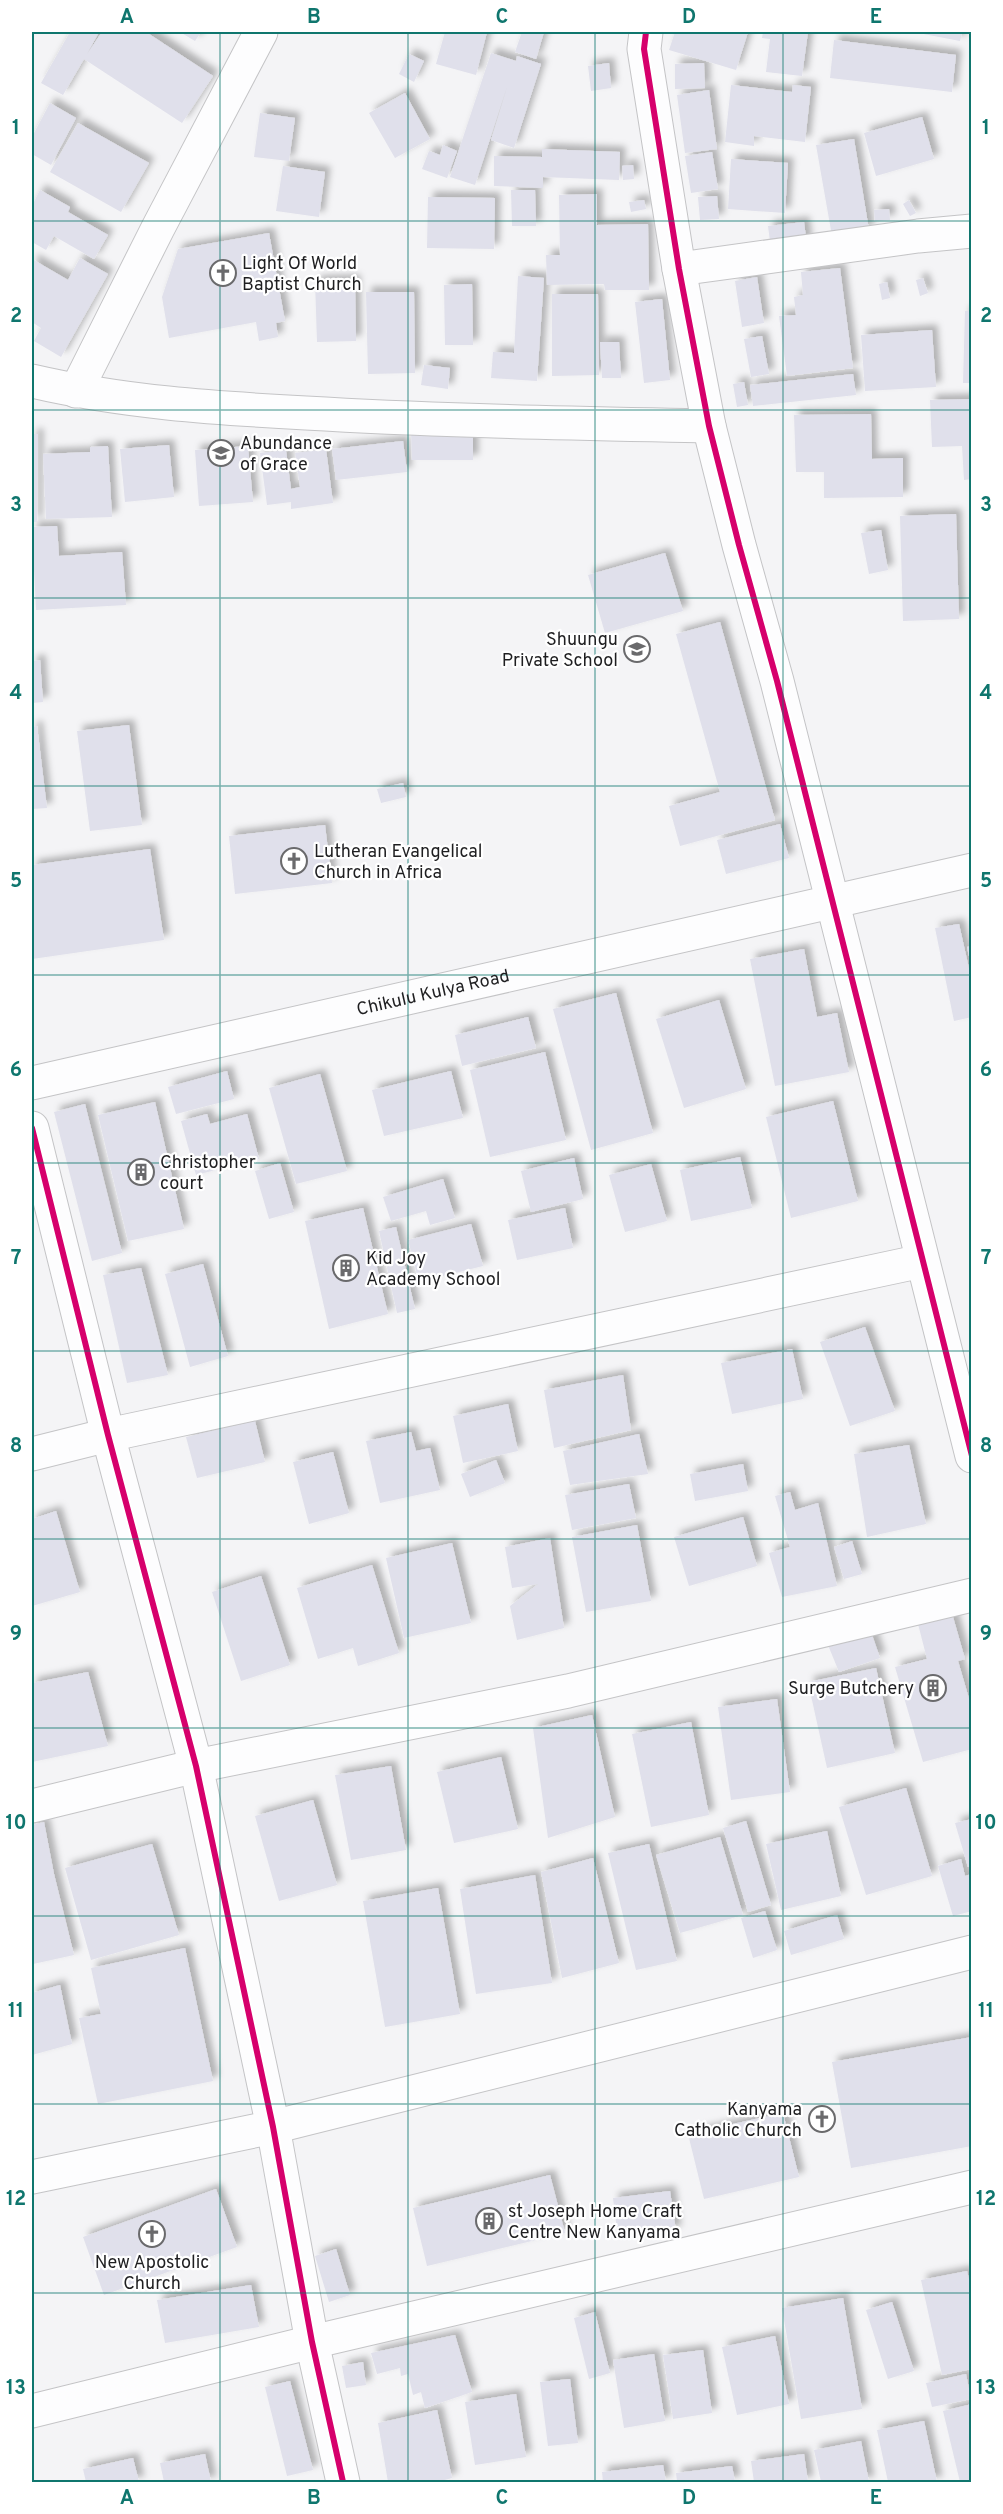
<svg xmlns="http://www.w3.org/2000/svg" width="1003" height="2514" font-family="Overpass,sans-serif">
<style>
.building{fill:#e0e0eb;filter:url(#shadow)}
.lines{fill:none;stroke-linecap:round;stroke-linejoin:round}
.minor-casing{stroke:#c4c4c6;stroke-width:35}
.minor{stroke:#fdfdfe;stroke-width:33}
.cycleway-casing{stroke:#fff;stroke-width:10}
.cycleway{stroke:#d6006c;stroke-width:6}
.grid{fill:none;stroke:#0f766e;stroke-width:1.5;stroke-opacity:0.55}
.labels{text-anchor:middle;stroke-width:4.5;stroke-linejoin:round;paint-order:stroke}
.poi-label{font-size:18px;fill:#1f1f21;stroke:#fff;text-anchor:start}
.street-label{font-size:18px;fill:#1f1f21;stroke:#fff}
.neatline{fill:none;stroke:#0f766e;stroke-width:2}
.grid-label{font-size:20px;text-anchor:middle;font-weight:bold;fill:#0f766e}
</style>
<defs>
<filter id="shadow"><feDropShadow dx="5.5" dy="-5.5" stdDeviation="3" flood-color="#0004"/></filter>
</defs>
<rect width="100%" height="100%" fill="#f4f4f6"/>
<path class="building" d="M70,32H99L87,54L102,32H146L213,76L182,123L84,59L63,95L41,83Z
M180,32H201L195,41Z
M445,32H487L476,75L436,64Z
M522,32H544L536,59L515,52Z
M675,32H748L736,70L669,50Z
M763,32H808L802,76L766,72L770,39L762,38Z
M913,32H962L960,41Z
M834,40L956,55L952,92L830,78Z
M491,53L516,61L517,56L541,64L514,148L491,140L507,87L475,185L450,177Z
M409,54L424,61L414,82L399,74Z
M609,63L611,88L591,91L588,66Z
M704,63L705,88L675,89V64Z
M731,85L792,92L793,85L811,87L805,142L754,136V146L725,142Z
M709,90L717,149L685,153L677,95Z
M405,93L430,139L395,158L369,113Z
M50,103L76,118L51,165L32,154V137Z
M260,113L295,118L289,161L254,157Z
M922,117L934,159L876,176L864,133Z
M78,123L149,163L121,212L50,172Z
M854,139L869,230L832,236L816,145Z
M443,145L457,151L447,178L422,169L429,151L440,155Z
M542,149L620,152L619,180L543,177V188L494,186V156L542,157Z
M712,152L718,189L691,193L685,156Z
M731,159L788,163L785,213L728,209Z
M633,165L634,179L623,180L622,166Z
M283,166L325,172L319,217L276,211Z
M40,190L70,207L68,212L108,235L94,259L54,236L46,250L32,242V206Z
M511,190H535L536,226H512Z
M597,194V225L648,224L649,290H605L604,284L547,285L546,255H560L559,195Z
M717,196L719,219L700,220L698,197Z
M428,197L495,198L494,249L427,248Z
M644,200L646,209L631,212L629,202Z
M909,200L916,213L910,216L903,204Z
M889,209L890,220L875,221L874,210Z
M804,222L807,245L771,249L768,226Z
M269,233L285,321L276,323L278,337L259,341L256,322L169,338L162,297L178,249Z
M80,258L108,274L61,357L34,341L41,328L32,322V259L68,280Z
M840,268L853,368L787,376L779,316L796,315L794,297L803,295L801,272Z
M518,276L544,278L537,381L491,378L493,352L514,353Z
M757,277L764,323L742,327L735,281Z
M923,278L928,293L920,296L916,280Z
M355,280L356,341L317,342L315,281Z
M887,282L890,298L882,300L879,284Z
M472,284L473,345H445L444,285Z
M366,292H414L415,373L368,374Z
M552,294H598L599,375L552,376Z
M662,299L670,380L644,383L635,302Z
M965,311H972V383H963Z
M932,330L936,387L865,391L861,335Z
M762,336L769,374L751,377L744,339Z
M600,342H619L621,378H602Z
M424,365L450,368L448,389L421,385Z
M853,374L856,395L753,406L750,385Z
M744,382L748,405L737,407L733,384Z
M972,399V479L964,480L962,446L932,447L930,400Z
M871,414L872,459L903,458V497L824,498V472H796L794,415Z
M411,430H473V460H412Z
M32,434H38L37,522H32Z
M403,441L407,472L336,480L332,449Z
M169,445L174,497L125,502L120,449Z
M108,446L112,517L46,519L43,454L90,452V447Z
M248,446L253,502L199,506L195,450Z
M326,449L333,503L291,509V502L267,505L260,453L286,450L291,489L300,487L295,453Z
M956,514L959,619L903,621L900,516Z
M57,526L59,556L122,552L126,605L36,610L32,527Z
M881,530L888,570L869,574L861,533Z
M665,553L683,611L605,633L588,575Z
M720,622L775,820L680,846L669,806L720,792L676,634Z
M40,660L43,702L32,703V661Z
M129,725L142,825L90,831L77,731Z
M37,726L47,808L32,809V727Z
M403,783L406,797L381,803L377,789Z
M780,824L789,858L726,874L717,840Z
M325,825L332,883L235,894L229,836Z
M150,849L164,940L32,959V865Z
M959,924L972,982V1017L954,1021L935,928Z
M972,946V965H971L967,947Z
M804,949L817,1017L837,1013L849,1072L775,1086L750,959Z
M616,993L653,1133L591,1150L553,1009Z
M719,1000L746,1089L684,1108L656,1019Z
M528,1017L536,1048L462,1066L455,1035Z
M545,1052L566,1140L490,1157L470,1070Z
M227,1071L234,1099L176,1114L168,1087Z
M451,1071L463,1118L384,1136L372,1090Z
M320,1074L347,1171L296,1184L269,1088Z
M833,1101L858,1201L791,1218L766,1117Z
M155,1102L184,1229L128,1241L98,1115Z
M85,1104L122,1253L92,1261L54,1112Z
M207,1114L210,1124L247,1114L259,1159L196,1175L181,1121Z
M740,1157L752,1208L691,1221L680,1170Z
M574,1158L583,1199L531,1212L521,1171Z
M280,1163L294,1212L269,1219L255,1171Z
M651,1164L667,1221L625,1232L609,1175Z
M443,1179L455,1218L430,1225L426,1211L391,1221L383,1197Z
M363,1208L388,1314L329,1329L305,1221Z
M565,1208L573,1248L517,1260L508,1220Z
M471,1224L483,1266L419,1282L408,1240Z
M396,1227L415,1309L397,1313L379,1231Z
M203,1264L228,1356L190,1367L165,1274Z
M141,1268L168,1375L127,1383L103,1275Z
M865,1327L895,1411L850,1426L820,1342Z
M792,1349L803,1399L732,1414L721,1363Z
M623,1375L631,1430L554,1448L544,1390Z
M508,1404L518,1451L463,1463L453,1416Z
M255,1421L265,1462L197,1478L186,1437Z
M411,1432L416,1451L430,1448L440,1490L380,1503L366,1441Z
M639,1434L648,1474L570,1485L563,1451Z
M909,1445L926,1524L867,1537L854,1454Z
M333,1452L349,1513L309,1524L293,1462Z
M496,1460L505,1483L470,1497L461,1474Z
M743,1464L748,1491L695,1501L690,1474Z
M629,1484L636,1518L572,1530L565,1495Z
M790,1492L795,1510L818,1503L837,1586L782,1597L769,1553L790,1547L775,1496Z
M56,1511L80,1592L32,1606V1519Z
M743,1517L757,1566L689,1586L674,1537Z
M637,1525L651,1601L586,1612L572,1537Z
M550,1538L564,1628L517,1640L510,1606L538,1584L512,1588L505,1547Z
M852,1541L862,1574L844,1579L834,1547Z
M452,1543L471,1623L404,1638L386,1558Z
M372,1565L399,1653L358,1666L353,1648L318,1659L297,1588Z
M261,1576L290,1665L241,1681L212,1592Z
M951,1610L965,1659L958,1661L972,1709V1749L923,1762L895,1667L927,1659L917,1620Z
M870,1629L880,1658L839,1672L828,1645Z
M876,1668L895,1753L827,1768L808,1682Z
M88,1672L108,1746L32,1762V1683Z
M777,1699L790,1792L731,1800L718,1707Z
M592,1715L615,1817L548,1838L533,1728Z
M691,1722L709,1815L651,1827L632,1734Z
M501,1757L518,1829L454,1843L437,1772Z
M391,1766L406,1850L351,1860L335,1775Z
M906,1788L932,1876L866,1895L839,1807Z
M313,1800L337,1885L279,1901L255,1816Z
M972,1819V1866L968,1867L955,1823Z
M746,1821L771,1905L748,1912L723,1828Z
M44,1822L54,1874L74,1955L33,1964L32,1825Z
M827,1831L841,1896L781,1910L766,1844Z
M720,1837L743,1915L680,1933L656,1855Z
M152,1844L179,1935L91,1960L65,1868Z
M649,1844L677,1961L636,1970L608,1853Z
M593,1858L619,1963L562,1978L541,1872Z
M961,1859L965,1876L972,1874V1911L953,1916L938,1866Z
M535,1875L552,1983L476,1994L460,1889Z
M438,1888L460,2014L385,2027L363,1901Z
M765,1911L777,1950L753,1958L741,1918Z
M837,1915L844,1939L791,1955L784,1931Z
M185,1948L213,2081L98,2104L79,2018L101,2014L91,1968Z
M60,1985L72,2044L32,2055V1993Z
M972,2037V2146L851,2168L832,2062Z
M783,2113L799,2177L704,2199L688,2134Z
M550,2175L565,2233L427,2266L413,2208Z
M216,2189L237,2247L104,2295L83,2237Z
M670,2191L676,2231L618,2238L613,2198Z
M336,2249L350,2295L329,2302L315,2256Z
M967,2271L972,2291V2369L942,2375L921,2280Z
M251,2285L259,2327L165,2343L157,2300Z
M843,2298L862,2409L801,2419L782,2308Z
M892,2302L914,2371L888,2379L866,2310Z
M595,2312L610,2373L589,2379L574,2318Z
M455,2335L472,2392L425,2408L421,2392L413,2395L408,2374L401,2376L400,2368L377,2374L371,2353Z
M775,2336L789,2404L737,2415L722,2347Z
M703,2350L712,2413L673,2419L663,2355Z
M654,2354L665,2421L624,2428L613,2360Z
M363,2362L366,2385L346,2388L342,2366Z
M966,2374L971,2399L932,2407L926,2383Z
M570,2379L578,2443L548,2446L540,2382Z
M290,2381L313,2470L287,2476L265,2387Z
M516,2394L526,2457L475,2465L465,2402Z
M972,2404V2482H960L943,2411Z
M437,2410L452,2478L437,2482H388L378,2423Z
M924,2421L937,2482H888L877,2430Z
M861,2441L869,2482H821L814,2450Z
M205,2454L211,2482H164L160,2463Z
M804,2454L808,2482H754L751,2461Z
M133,2458L139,2482H86L83,2469Z
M663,2465L666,2482H603L602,2472Z
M732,2466L735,2482H677L676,2473Z"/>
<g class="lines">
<defs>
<g id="minor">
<path d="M646,32L644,49L679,269L709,426L739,545L777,681L972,1456"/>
<path d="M679,269L918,236L972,231"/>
<path d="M32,381C122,402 213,408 306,413C440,421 574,423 709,426"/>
<path d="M76,391L158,228L261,32"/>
<path id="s1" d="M32,1083L972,870"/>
<path d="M32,1128L108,1435L196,1766L273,2127L312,2342L343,2482"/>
<path d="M32,1454L108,1435L922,1261"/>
<path d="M32,1806L196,1766L568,1691L972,1595"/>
<path d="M32,2177L273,2127L972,1952"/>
<path d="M32,2411L312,2342L972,2187"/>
</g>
</defs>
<use href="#minor" class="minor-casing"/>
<use href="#minor" class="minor"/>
<defs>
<path id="cycleway" d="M646,32L644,49L679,269L709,426L739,545L777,681L972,1456
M32,1128L108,1435L196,1766L273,2127L312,2342L343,2482"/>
</defs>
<use href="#cycleway" class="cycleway-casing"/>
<use href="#cycleway" class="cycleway"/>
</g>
<path class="grid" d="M220,32V2482M408,32V2482M595,32V2482M783,32V2482M32,221H972M32,410H972M32,598H972M32,786H972M32,975H972M32,1163H972M32,1351H972M32,1539H972M32,1728H972M32,1916H972M32,2104H972M32,2293H972"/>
<defs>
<symbol id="church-ring" viewBox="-11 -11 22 22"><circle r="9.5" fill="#fff" stroke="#6a6a6c" stroke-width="1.5"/><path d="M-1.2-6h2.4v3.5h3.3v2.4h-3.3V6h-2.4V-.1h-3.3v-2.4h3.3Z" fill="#6a6a6c"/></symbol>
<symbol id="school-ring" viewBox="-11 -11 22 22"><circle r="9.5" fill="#fff" stroke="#6a6a6c" stroke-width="1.5"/><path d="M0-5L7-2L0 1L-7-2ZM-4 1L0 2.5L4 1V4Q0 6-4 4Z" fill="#6a6a6c"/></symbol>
<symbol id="building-ring" viewBox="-11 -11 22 22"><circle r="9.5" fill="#fff" stroke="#6a6a6c" stroke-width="1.5"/><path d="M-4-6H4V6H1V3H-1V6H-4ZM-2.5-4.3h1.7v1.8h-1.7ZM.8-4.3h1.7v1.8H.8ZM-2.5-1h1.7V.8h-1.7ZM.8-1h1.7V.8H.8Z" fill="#6a6a6c"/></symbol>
</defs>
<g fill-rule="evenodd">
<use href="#church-ring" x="208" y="258" width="30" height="30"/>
<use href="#school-ring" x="206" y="438" width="30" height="30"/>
<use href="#school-ring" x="622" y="634" width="30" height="30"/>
<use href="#church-ring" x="279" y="846" width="30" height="30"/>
<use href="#building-ring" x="126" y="1157" width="30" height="30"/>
<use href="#building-ring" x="331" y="1253" width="30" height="30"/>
<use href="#building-ring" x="918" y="1673" width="30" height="30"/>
<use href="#church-ring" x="807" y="2104" width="30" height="30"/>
<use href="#building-ring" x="474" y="2206" width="30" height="30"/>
<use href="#church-ring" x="137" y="2219" width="30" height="30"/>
</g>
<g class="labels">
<g class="poi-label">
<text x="242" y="269">Light Of World<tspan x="242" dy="21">Baptist Church</tspan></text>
<text x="240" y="449">Abundance<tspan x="240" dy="21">of Grace</tspan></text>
<text x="618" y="645" text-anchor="end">Shuungu<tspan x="618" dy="21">Private School</tspan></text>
<text x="314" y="857">Lutheran Evangelical<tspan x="314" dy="21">Church in Africa</tspan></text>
<text x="160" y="1168">Christopher<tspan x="160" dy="21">court</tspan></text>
<text x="366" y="1264">Kid Joy<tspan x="366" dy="21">Academy School</tspan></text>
<text x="914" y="1694" text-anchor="end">Surge Butchery</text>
<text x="802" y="2115" text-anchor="end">Kanyama<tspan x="802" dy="21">Catholic Church</tspan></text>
<text x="508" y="2217">st Joseph Home Craft<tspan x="508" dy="21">Centre New Kanyama</tspan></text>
<text x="152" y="2268" text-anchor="middle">New Apostolic<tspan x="152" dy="21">Church</tspan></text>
</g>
<g class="street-label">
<text dy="6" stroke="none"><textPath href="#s1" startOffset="411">Chikulu Kulya Road</textPath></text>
</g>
</g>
<rect width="1003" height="2514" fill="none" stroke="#ffffff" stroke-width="66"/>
<rect x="33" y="33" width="937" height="2448" class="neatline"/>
<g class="grid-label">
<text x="127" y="23">A</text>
<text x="314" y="23">B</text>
<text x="502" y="23">C</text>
<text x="689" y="23">D</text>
<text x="876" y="23">E</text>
<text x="16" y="134">1</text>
<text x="986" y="134">1</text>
<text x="16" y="322">2</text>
<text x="986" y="322">2</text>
<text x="16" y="511">3</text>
<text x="986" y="511">3</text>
<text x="16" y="699">4</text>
<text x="986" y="699">4</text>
<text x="16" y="887">5</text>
<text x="986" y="887">5</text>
<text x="16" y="1076">6</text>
<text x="986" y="1076">6</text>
<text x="16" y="1264">7</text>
<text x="986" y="1264">7</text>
<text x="16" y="1452">8</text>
<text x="986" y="1452">8</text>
<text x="16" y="1640">9</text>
<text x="986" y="1640">9</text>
<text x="16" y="1829">10</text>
<text x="986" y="1829">10</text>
<text x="16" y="2017">11</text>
<text x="986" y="2017">11</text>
<text x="16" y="2205">12</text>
<text x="986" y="2205">12</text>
<text x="16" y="2394">13</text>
<text x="986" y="2394">13</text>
<text x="127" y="2504">A</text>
<text x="314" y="2504">B</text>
<text x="502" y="2504">C</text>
<text x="689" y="2504">D</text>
<text x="876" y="2504">E</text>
</g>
</svg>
